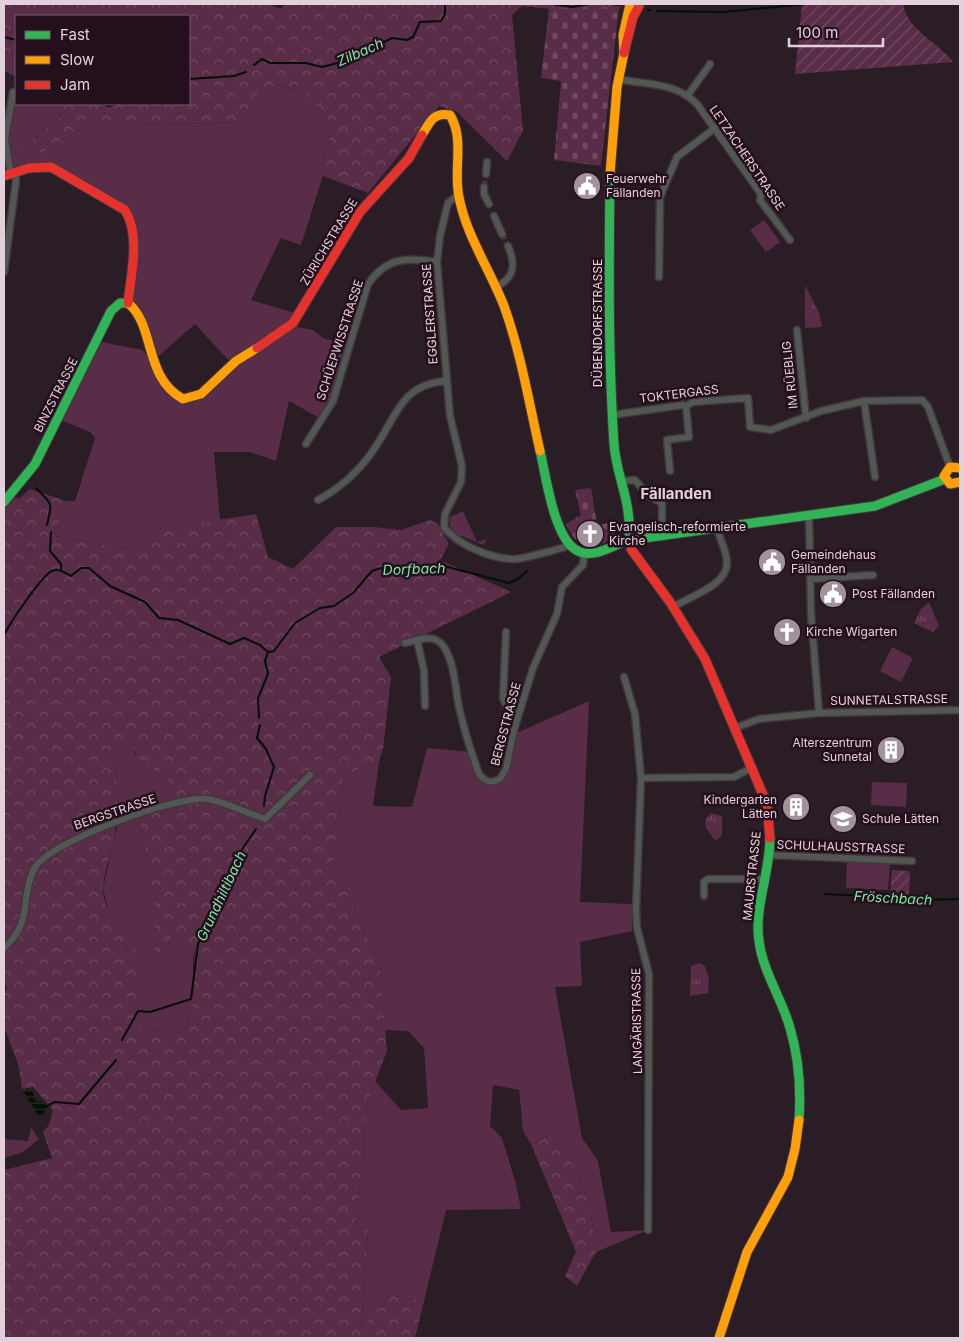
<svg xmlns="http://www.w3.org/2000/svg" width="964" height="1342" font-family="Inter,sans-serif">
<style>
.grass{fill:#592c48}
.forest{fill:url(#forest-crowns);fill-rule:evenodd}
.cemetery{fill:url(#cemetery-stones)}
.park{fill:url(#park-tufts)}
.garden{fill:url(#garden-furrows)}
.water{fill:url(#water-rules)}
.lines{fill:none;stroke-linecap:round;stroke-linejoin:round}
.stream{stroke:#040f05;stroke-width:2}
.street-tunnel{stroke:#463840;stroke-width:6;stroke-dasharray:6 3;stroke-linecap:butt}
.street-casing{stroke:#43373d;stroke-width:9}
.fast-casing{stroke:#43373d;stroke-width:11}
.slow-casing{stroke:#43373d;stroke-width:11}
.jam-casing{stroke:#43373d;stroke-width:11}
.street{stroke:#515753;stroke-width:6}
.fast{stroke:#30b455;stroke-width:9}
.slow{stroke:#ff9f0a;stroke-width:9}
.jam{stroke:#e5322d;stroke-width:9}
.labels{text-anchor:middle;stroke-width:5;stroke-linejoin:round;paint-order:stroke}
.street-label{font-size:12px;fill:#e2d1da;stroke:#250f1c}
.poi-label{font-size:12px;fill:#e2d1da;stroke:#250f1c;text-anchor:start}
.water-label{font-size:14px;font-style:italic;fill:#79eda5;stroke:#250f1c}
.quarter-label{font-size:15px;font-weight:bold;fill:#e2d1da;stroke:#250f1c}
</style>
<defs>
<pattern id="forest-crowns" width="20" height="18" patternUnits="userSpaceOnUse" patternTransform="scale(1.25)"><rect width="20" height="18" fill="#592c48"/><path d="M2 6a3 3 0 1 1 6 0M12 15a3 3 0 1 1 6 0" fill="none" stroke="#714a62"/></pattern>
<pattern id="cemetery-stones" width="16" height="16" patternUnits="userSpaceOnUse" patternTransform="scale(1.25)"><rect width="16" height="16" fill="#592c48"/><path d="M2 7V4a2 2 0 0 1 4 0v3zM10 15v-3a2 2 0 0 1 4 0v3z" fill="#714a62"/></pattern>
<pattern id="park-tufts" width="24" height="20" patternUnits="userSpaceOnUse" patternTransform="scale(1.25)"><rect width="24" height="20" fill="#592c48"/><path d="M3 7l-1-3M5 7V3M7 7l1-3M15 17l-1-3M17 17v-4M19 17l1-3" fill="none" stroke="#714a62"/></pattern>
<pattern id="garden-furrows" width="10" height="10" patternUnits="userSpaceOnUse" patternTransform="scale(1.25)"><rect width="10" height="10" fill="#592c48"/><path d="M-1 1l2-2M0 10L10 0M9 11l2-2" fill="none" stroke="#714a62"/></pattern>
<pattern id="water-rules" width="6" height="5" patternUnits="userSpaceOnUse" patternTransform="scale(1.25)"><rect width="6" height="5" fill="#040f05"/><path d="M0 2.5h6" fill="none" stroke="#283129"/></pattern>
</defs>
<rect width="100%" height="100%" fill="#2a1d25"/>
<path class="grass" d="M277,84L305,93L327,116L330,138L320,169L323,176L301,245L281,238L251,300L299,314L293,323L298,327L313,330L323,338L351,346L323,420L289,401L276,461L250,452H214L220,520L160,529L143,552L55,536L66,501H75L95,438L90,432L58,419L101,342L143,350L165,384L189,399L232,364L195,324L154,360L139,316L128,303L130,218L51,167L11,174L5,139L13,92L16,90V104H53L61,117L21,149L32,159L86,126L244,122L258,94Z
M764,220L780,242L766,252L750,230Z
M463,511L477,542L487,539L483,545L462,536L458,537C451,530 449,526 450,517Z
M892,647L913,658L901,682L880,671Z
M589,701L580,902L632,904V931L580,942L582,986L555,987L582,1138L598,1161L611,1232L648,1230L596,1252L589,1198L556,1131L531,1144L523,1131L519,1090L493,1085L490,1126L502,1138L516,1184L521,1209L446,1210L424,1301L390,1295L361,1329L368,1231L356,1226L368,1101L375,1081L401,1110L428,1108L424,1048L408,1031L385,1030L380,966L333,860L344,775L379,762L373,806L412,807L427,748L471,752L479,774L491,782L502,772L512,735Z
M133,742L135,754L164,770L170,785L167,795L157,797L153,813L139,819L155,900V960L163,959L172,936L187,928L195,947L193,960V1000L184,1034L139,1030L136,1026L126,946L109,915L103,888L117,827L113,816L118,808L115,748Z
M872,782L907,783L906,807L871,805Z
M847,860L890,862L888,890L846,888Z
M31,1127L39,1139L23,1152L4,1158V1139L28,1141Z"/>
<path class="forest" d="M4,4H268L280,9L287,4H622L616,16L522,6L512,15L523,131L507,161L457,112L439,106L368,193L323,176L320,169L330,138L327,116L305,93L278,84L258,94L244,122L86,126L32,159L20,150L61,117L53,104H189V16H16V77L4,70Z
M30,489L66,501L55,536L143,552L160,529L256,514L268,557L293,569L336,527H374L401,530L430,520L438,524L449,544L440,560L511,592L379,657L391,677L383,749L379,762L344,775L333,860L380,966L387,1051L368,1101L356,1226L368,1230L361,1328L390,1295L424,1301L415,1338H4V1170L52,1158L43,1132L49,1125L53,1110L33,1087L22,1089L19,1067L6,1031L4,1030V995L7,989L4,979V502L8,498H20ZM133,742C135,758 142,762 155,771H164L170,785L167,795L157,797L153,813L139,819L155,900V960L163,959L172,936L180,937L187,929L190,945L195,947L193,1000L184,1034L139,1030L134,1018L140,952L137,949L127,952C123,930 103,912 103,888C104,863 121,840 113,816L118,808L115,748Z
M556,1131L589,1198L596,1252L577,1286L565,1276L576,1252L531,1144Z"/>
<path class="cemetery" d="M619,7L601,166L554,160L561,81L541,78L549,8Z
M591,488L597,525L615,522L617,534C594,553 578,552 566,524L581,515L575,490Z"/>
<path class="park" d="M805,285L819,313L822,327L805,328Z
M929,602L939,626L933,632L914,623L921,609Z
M711,813L722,816V835L717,840L714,839L706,828L705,820Z
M699,963L705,966L709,979L708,993L690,996L691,966Z"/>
<path class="garden" d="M802,4H903C908,31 938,42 953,62L795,74Z
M892,870L910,871L909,895L890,894Z"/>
<path class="water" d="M27,1089L32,1091L36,1102L41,1101L45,1104V1112L39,1117L24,1092Z"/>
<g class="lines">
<path class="stream" d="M550,4L573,7L589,4
M612,4L619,5
M648,10H650
M657,11L724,12L806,4
M4,37L16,40
M254,65L262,59L270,63H306L322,67L341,62L351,56L360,55L392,38L407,40L413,37L420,22L441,21L445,14V4
M189,79L234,76L246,72
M101,104L109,106L117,104
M36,488C52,505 53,500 47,525
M51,532L50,551L61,564V571
M4,636C8,625 43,574 52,571C59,568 65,573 71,576L81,568H89L110,586L145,602L159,618L178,620L230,644L244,638L260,645L268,652
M268,652L274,651L295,623L320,608L334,606L353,593L372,571L381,568L416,572L434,565L444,566L509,583L518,579L527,571
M259,718L258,698L268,674L265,661L268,652
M260,725L257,738L266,749L274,767L265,796L264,806
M825,894L913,898L925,900L960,899
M122,1040L138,1011L150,1012L191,999L198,944L238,855L256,829
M45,1107L55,1102L79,1104L116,1060"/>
<path class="street-tunnel" d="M484,187L486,174
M502,234L508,246"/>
<defs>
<path id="street" d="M623,80C651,85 676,83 697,104L761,194L760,200L790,240
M688,95L710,64
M11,174L5,139L13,92
M486,174L487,162
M484,187V194L489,204
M458,195L448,203L440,236L437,262L450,416L462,466L461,482L445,514L444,527C457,545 494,560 516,559C531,557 547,552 562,548L569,545
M494,216L502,234
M4,272L16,181L15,173
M659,277L660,197L677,157L715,128
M496,287C515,278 516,264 508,246
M797,330L806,418
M864,401L875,477
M612,415L683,405L686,406L693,402L748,398L750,427L771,430L821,411L864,401L922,400L928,407L950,467
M306,444L333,401L368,284C388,256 406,258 437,262
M670,471L667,440L689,437L686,406
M622,481L635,480L649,496L662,503V537
M318,500C340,488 358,472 372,452C396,420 399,384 446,381
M809,515L811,613L819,713
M811,579L873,575
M673,607C688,597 727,586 727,563C727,552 720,539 717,529
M506,632L503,698L509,711L518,715
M405,643L417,640
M624,677L635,714L641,778
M425,706L424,671L417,640C428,637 437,637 444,647C455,664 455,688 459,707C464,730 471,752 479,774C485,782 491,784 500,779L506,769L514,730L533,668L557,614L562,587L583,565L584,554
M735,728L759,719L819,713L960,710
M769,855L912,861
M704,896V882L708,879H765
M4,948C34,921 19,900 34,869C47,842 178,795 207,799C226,802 246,813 265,819L310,775
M648,1230L649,974L637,928L636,910L641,778L734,777L753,767"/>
<path id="fast" d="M610,174C609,264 608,354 614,444C616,475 631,500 629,533
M540,451C546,475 554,543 580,552C594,557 609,548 621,543
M4,502L35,464L111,311L120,303H128
M637,539L875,506L945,479
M770,838C770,873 754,907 759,941C763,972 782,999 790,1028C799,1058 801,1089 799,1120"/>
<path id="slow" d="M422,135C430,122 433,112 450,115C465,139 453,170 459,197C466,235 490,270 504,306C521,353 529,403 540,451
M610,174L617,87L624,53L623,35L630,4
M128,303C156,326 143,377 183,399L201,394L236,361L257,348
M960,468L950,467L944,476L950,484L960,482
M719,1338L747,1252L788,1177L795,1149L799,1120"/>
<path id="jam" d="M624,53L633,17L639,6
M4,176L29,168L51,167L125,210C141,236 131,274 128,303
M257,348L293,323L360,212L409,158L422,135
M631,549L670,602L705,659L767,804L770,838"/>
</defs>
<use href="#street" class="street-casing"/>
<use href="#fast" class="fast-casing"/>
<use href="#slow" class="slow-casing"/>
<use href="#jam" class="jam-casing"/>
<use href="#street" class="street"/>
<use href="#fast" class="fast"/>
<use href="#slow" class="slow"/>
<use href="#jam" class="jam"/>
</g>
<defs>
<symbol id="civic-disc" viewBox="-11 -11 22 22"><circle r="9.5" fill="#a2929b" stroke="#250f1c"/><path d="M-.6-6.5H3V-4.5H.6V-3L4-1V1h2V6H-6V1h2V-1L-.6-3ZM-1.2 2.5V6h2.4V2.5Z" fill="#fff"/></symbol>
<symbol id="church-disc" viewBox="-11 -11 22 22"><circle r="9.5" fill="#a2929b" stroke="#250f1c"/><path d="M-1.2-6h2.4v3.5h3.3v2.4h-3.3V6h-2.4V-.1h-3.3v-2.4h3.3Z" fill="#fff"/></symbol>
<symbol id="building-disc" viewBox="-11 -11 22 22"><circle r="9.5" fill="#a2929b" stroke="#250f1c"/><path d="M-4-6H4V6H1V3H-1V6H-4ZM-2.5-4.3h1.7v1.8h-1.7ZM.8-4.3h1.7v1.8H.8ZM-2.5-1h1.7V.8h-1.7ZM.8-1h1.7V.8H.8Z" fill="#fff"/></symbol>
<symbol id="school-disc" viewBox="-11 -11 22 22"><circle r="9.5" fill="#a2929b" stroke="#250f1c"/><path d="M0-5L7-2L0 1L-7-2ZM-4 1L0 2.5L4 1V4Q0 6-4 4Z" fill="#fff"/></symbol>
</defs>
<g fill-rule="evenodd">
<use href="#civic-disc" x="571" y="170" width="32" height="32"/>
<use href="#church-disc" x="574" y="518" width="32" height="32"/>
<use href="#civic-disc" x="756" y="546" width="32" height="32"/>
<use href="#civic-disc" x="817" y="578" width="32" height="32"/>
<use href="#church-disc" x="771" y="616" width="32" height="32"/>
<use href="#building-disc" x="875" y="734" width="32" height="32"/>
<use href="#building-disc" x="780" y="791" width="32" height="32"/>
<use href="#school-disc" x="827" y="803" width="32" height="32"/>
</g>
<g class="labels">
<g class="street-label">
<text transform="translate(747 158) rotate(56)" y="4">LETZACHERSTRASSE</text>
<text transform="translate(329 242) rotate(-59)" y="4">ZÜRICHSTRASSE</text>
<text transform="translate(430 314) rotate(-94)" y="4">EGGLERSTRASSE</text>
<text transform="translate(598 323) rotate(-90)" y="4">DÜBENDORFSTRASSE</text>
<text transform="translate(340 340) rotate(-72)" y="4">SCHÜEPWISSTRASSE</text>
<text transform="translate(790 375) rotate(-96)" y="4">IM RÜEBLIG</text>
<text transform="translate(679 394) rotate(-7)" y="4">TOKTERGASS</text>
<text transform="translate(56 395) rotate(-63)" y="4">BINZSTRASSE</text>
<text transform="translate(889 700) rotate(-1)" y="4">SUNNETALSTRASSE</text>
<text transform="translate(506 724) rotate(-75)" y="4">BERGSTRASSE</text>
<text transform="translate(115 812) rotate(-19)" y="4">BERGSTRASSE</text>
<text transform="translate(841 847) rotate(2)" y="4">SCHULHAUSSTRASSE</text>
<text transform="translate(752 876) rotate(-84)" y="4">MAURSTRASSE</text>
<text transform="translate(637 1021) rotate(-91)" y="4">LANGÄRISTRASSE</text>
</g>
<g class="poi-label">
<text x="606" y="183">Feuerwehr<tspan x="606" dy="14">Fällanden</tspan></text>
<text x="609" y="531">Evangelisch-reformierte<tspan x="609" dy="14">Kirche</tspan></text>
<text x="791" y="559">Gemeindehaus<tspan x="791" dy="14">Fällanden</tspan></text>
<text x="852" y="598">Post Fällanden</text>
<text x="806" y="636">Kirche Wigarten</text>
<text x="872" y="747" text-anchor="end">Alterszentrum<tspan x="872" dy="14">Sunnetal</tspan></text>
<text x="777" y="804" text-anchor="end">Kindergarten<tspan x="777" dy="14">Lätten</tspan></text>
<text x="862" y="823">Schule Lätten</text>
</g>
<g class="water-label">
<text transform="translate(360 52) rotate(-24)" y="5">Zilbach</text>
<text transform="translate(414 569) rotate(-2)" y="5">Dorfbach</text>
<text transform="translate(221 896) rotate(-65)" y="5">Grundhiltibach</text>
<text transform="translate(893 898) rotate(3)" y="5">Fröschbach</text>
</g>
<g class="quarter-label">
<text x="676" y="499">Fällanden</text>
</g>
</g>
<rect width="964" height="1342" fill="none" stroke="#e2d1da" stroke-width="10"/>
<rect x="15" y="15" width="175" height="90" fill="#250f1c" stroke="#715d68"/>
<rect x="25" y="31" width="25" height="8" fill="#30b455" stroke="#715d68"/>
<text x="60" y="40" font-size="15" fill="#e2d1da">Fast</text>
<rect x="25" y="56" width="25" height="8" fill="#ff9f0a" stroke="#715d68"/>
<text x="60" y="65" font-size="15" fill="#e2d1da">Slow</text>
<rect x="25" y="81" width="25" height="8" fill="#e5322d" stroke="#715d68"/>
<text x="60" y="90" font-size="15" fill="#e2d1da">Jam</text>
<path d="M789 38v8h94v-8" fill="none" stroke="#e2d1da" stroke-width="2.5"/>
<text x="796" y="38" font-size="15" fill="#e2d1da" stroke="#250f1c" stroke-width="4" paint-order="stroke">100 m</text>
</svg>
